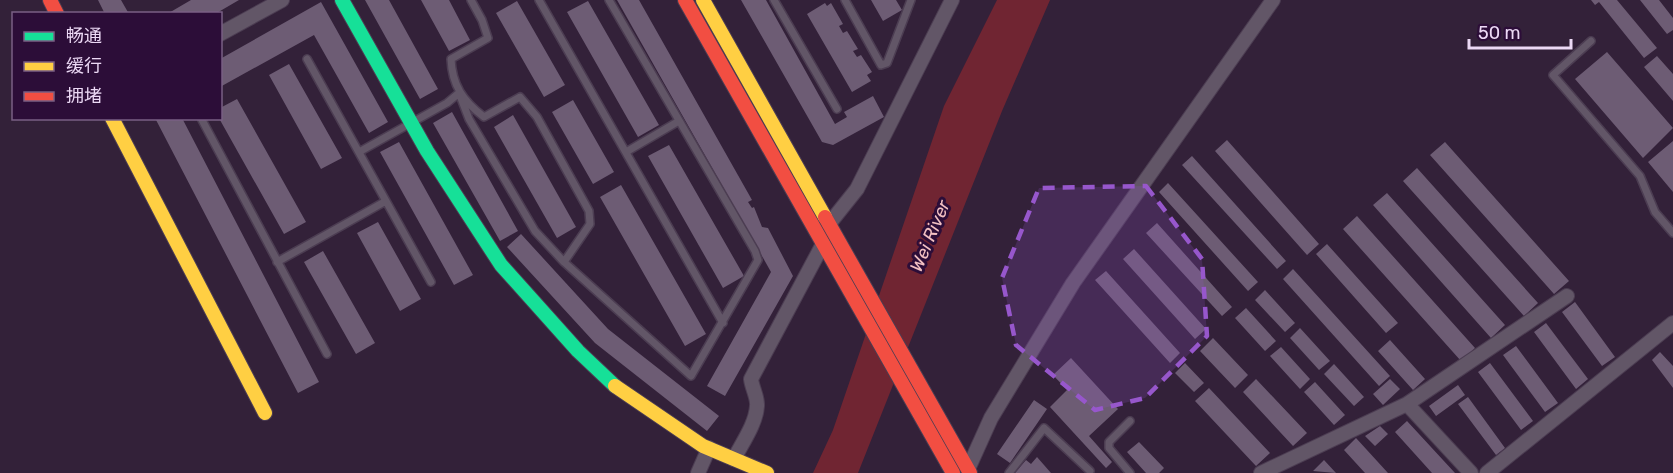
<svg xmlns="http://www.w3.org/2000/svg" width="1673" height="473" font-family="Rubik,'Noto Sans SC',sans-serif">
<style>
.water{fill:#702532}
.building{fill:#6d5c74}
.lines{fill:none;stroke-linecap:round;stroke-linejoin:round}
.lane-casing{stroke:#4c3d52;stroke-width:10}
.street-casing{stroke:#4c3d52;stroke-width:16}
.fast-casing{stroke:#4c3d52;stroke-width:16}
.slow-casing{stroke:#4c3d52;stroke-width:16}
.jam-casing{stroke:#4c3d52;stroke-width:16}
.lane{stroke:#625667;stroke-width:7}
.street{stroke:#625667;stroke-width:14}
.fast{stroke:#16e098;stroke-width:14}
.slow{stroke:#ffcf43;stroke-width:14}
.jam{stroke:#f24e42;stroke-width:14}
.marked{fill:#9757cc;fill-opacity:0.2;stroke:#9757cc;stroke-width:4.5;stroke-dasharray:12 8;stroke-linejoin:round}
.labels{text-anchor:middle;stroke-width:6;stroke-linejoin:round;paint-order:stroke}
.water-label{font-size:18px;font-style:italic;fill:#f3c1c3;stroke:#2c0d38}
</style>
<rect width="100%" height="100%" fill="#332139"/>
<path class="water" d="M997,0H1050L1002,111L858,473H813L833,430L944,106Z"/>
<path class="building" d="M98,0H121L129,14H105Z
M191,0H239L215,14H167Z
M365,0H389L438,89L420,99Z
M421,0H449L470,40L449,51Z
M617,0H639L752,200L748,202L752,208L754,207L762,227L768,228L793,276L725,396L707,386L771,272Z
M741,0H766L835,124L847,117L844,112L873,96L884,117L833,145L822,142Z
M871,0H896L902,10L883,21Z
M1591,0H1617L1657,48L1644,58L1599,2L1595,5Z
M1640,0H1659L1673,18V30L1667,34Z
M517,1L565,85L544,97L496,13Z
M588,1L659,125L638,137L567,12Z
M321,2L388,122L369,133L314,35L220,87V59Z
M825,3L827,6L831,3L843,24L839,26L843,33L847,31L858,49L853,51L857,57L861,55L872,72L867,75L871,81L852,92L807,14Z
M1607,52L1673,128L1643,158L1575,79Z
M1657,56L1673,74V101L1644,67Z
M289,64L342,158L321,169L269,75Z
M237,99L306,222L284,234L220,120V108Z
M573,100L614,172L593,184L552,112Z
M452,112L518,231L500,241L433,123Z
M513,115L576,227L557,238L494,127Z
M155,118H182L319,382L298,393Z
M1227,140L1319,244L1307,255L1215,151Z
M1673,141V192L1648,162Z
M399,142L473,275L454,285L380,152Z
M1445,142L1569,281L1554,294L1430,155Z
M669,145L744,276L723,288L648,156Z
M1192,156L1286,261L1277,269L1182,165Z
M1417,168L1538,303L1524,316L1403,181Z
M1168,183L1258,282L1248,291L1159,192Z
M621,185L706,334L685,346L600,197Z
M1387,193L1505,325L1491,338L1373,205Z
M1357,216L1475,348L1461,361L1343,229Z
M378,222L421,299L400,311L357,233Z
M1157,223L1232,307L1222,316L1146,233Z
M521,234L608,329L719,416L707,431L595,343L507,247Z
M1327,244L1398,323L1386,333L1316,254Z
M1134,249L1206,329L1195,339L1123,259Z
M323,251L375,343L356,354L304,262Z
M1293,269L1390,376L1379,386L1283,279Z
M1106,271L1180,353L1170,363L1095,280Z
M1265,290L1295,323L1285,332L1255,300Z
M1575,302L1615,357L1602,366L1562,312Z
M1246,308L1276,341L1265,351L1235,318Z
M1546,323L1588,379L1576,389L1534,332Z
M1300,328L1330,361L1319,370L1290,338Z
M1213,338L1248,375L1235,388L1200,351Z
M1390,340L1425,379L1413,390L1378,351Z
M1516,346L1558,403L1545,412L1503,355Z
M1281,347L1310,379L1300,389L1270,356Z
M1660,352L1673,366V388L1652,360Z
M1071,358L1118,409L1089,436L1112,462L1106,468L1050,407L1067,390L1053,375Z
M1185,363L1204,383L1194,392L1175,373Z
M1490,363L1533,421L1521,430L1478,372Z
M1334,364L1364,397L1354,406L1324,374Z
M1256,379L1307,433L1293,446L1243,392Z
M1390,379L1400,389L1383,405L1373,394Z
M1315,382L1345,415L1334,425L1304,392Z
M1458,385L1465,395L1436,416L1429,406Z
M1209,388L1270,453L1256,466L1195,401Z
M1468,397L1505,448L1496,455L1458,404Z
M1034,400L1047,409L1010,463L997,454Z
M1407,421L1455,473H1432L1395,432Z
M1380,426L1388,434L1375,446L1365,436Z
M1356,438L1388,473H1365L1344,450Z
M1139,442L1164,468L1159,473H1146L1127,452Z
M1037,457L1051,473H1015L1026,460L1031,464Z
M1324,460L1336,473L1313,471Z"/>
<g class="lines">
<defs>
<path id="lane" d="M471,0L482,20L488,38L451,59C452,85 463,101 484,117L520,97L537,117L589,211L590,224L564,262
M539,0L723,323
M774,0L837,109
M845,0L881,65L887,63L911,0
M1591,41L1553,75L1640,176L1655,212L1673,233
M307,59L431,282
M202,120L327,354
M359,152L447,103L459,93L469,119L535,231L564,262L691,376L758,260L755,251L609,0
M626,152L679,121
M277,262L386,201
M1130,421L1109,442V448L1130,473
M1009,473L1044,428L1090,471"/>
<path id="street" d="M220,34L282,0
M829,224L857,189L952,0
M1407,404L1471,473
M734,459C742,443 756,424 757,406C758,398 752,388 751,379L823,244
M968,469L991,418L1073,283L1273,0
M698,473L709,448
M1261,473L1407,404L1567,296
M1487,473L1673,323"/>
<path id="fast" d="M342,0L427,151L501,265L578,351L615,386"/>
<path id="slow" d="M703,0L825,217
M112,118L265,413
M615,386L703,446L767,473"/>
<path id="jam" d="M50,0L57,14
M685,0L953,473
M825,217L970,473"/>
</defs>
<use href="#lane" class="lane-casing"/>
<use href="#street" class="street-casing"/>
<use href="#fast" class="fast-casing"/>
<use href="#slow" class="slow-casing"/>
<use href="#jam" class="jam-casing"/>
<use href="#lane" class="lane"/>
<use href="#street" class="street"/>
<use href="#fast" class="fast"/>
<use href="#slow" class="slow"/>
<use href="#jam" class="jam"/>
</g>
<path class="marked" d="M1146,186L1202,259L1207,336L1145,398L1095,410L1016,345L1002,278L1039,188Z"/>
<g class="labels">
<g class="water-label">
<text transform="translate(930 236) rotate(-67)" y="6">Wei River</text>
</g>
</g>
<rect x="12" y="12" width="210" height="108" fill="#2c0d38" stroke="#795f84" stroke-width="1.5"/>
<rect x="24" y="32" width="30" height="9" fill="#16e098" stroke="#795f84" stroke-width="1.5"/>
<text x="66" y="42" font-size="18" fill="#ecd9f5">畅通</text>
<rect x="24" y="62" width="30" height="9" fill="#ffcf43" stroke="#795f84" stroke-width="1.5"/>
<text x="66" y="72" font-size="18" fill="#ecd9f5">缓行</text>
<rect x="24" y="92" width="30" height="9" fill="#f24e42" stroke="#795f84" stroke-width="1.5"/>
<text x="66" y="102" font-size="18" fill="#ecd9f5">拥堵</text>
<path d="M1469 39v9h102v-9" fill="none" stroke="#ecd9f5" stroke-width="3"/>
<text x="1478" y="39" font-size="18" fill="#ecd9f5" stroke="#2c0d38" stroke-width="4.5" paint-order="stroke">50 m</text>
</svg>
